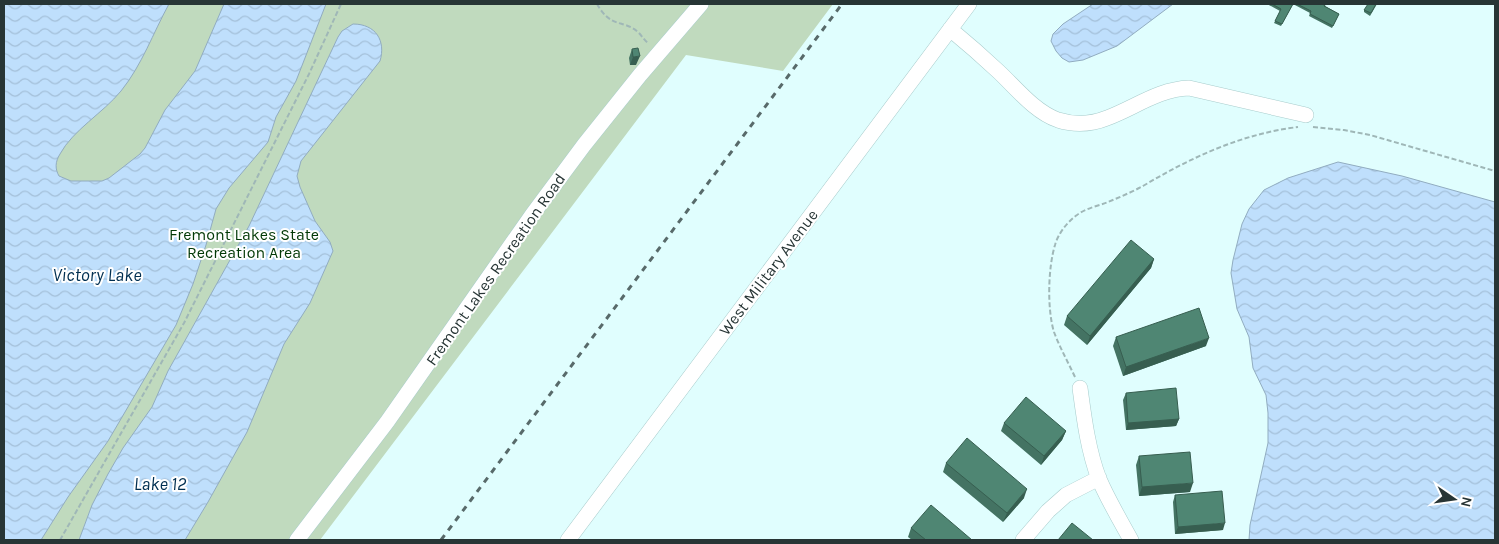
<svg xmlns="http://www.w3.org/2000/svg" width="1499" height="544" font-family="Karla,sans-serif">
<style>
.park{fill:#c0dabe}
.water{fill:url(#water-waves);stroke:#91acc0}
.lines{fill:none;stroke-linecap:round;stroke-linejoin:round}
.minor-casing{stroke:#a8cccc;stroke-width:16}
.path{stroke:#9fb7b7;stroke-width:2;stroke-dasharray:5 2.5;stroke-linecap:butt}
.minor{stroke:#fff;stroke-width:15}
.rail{stroke:#586a6a;stroke-width:3;stroke-dasharray:6 6;stroke-linecap:butt}
.wall{fill:#447363}
.shaded-wall{fill:#375e50}
.building{fill:#4f8673;stroke:#375e50}
.labels{text-anchor:middle;stroke-width:4;stroke-linejoin:round;paint-order:stroke}
.park-label{font-size:16px;fill:#023906;stroke:#fff}
.street-label{font-size:16px;fill:#273535;stroke:#fff}
.water-label{font-size:18px;font-style:italic;fill:#002f51;stroke:#fff}
</style>
<defs>
<pattern id="water-waves" width="16" height="10" patternUnits="userSpaceOnUse" patternTransform="scale(1.25)"><rect width="16" height="10" fill="#bfdffc"/><path d="M0 5q4-4 8 0t8 0" fill="none" stroke="#a4c0d9"/></pattern>
</defs>
<rect width="100%" height="100%" fill="#e0fefe"/>
<path class="park" d="M4,4H833L783,71L686,55L320,540H4Z"/>
<path class="water" d="M6,4H169C153,33 142,65 121,91C103,113 73,130 60,154C55,162 55,169 59,176L71,181H102L109,178L140,154L145,148L165,110L195,71L224,4H326L296,81L276,117L268,142L229,188L216,209L206,245L193,284L176,325L108,441L68,497L41,540H4V6Z
M1093,4H1173L1117,46L1083,60L1069,62L1062,58L1056,51L1051,41L1053,34L1063,24Z
M353,24C376,24 386,41 380,61L301,161L297,176L300,187L315,221L330,242L333,251L310,303L284,344L247,432L208,502L185,540H79L92,505L108,474L123,448L152,407L168,371L249,226L338,37L342,31Z
M1338,162L1402,176L1495,202V540H1249L1250,525L1268,443V413L1266,395L1253,368L1249,337L1237,309L1231,273L1233,260L1242,224L1249,209L1264,190L1288,178Z"/>
<g class="lines">
<defs>
<path id="minor" d="M950,29C967,43 983,57 999,72C1016,88 1035,112 1058,120C1074,125 1092,124 1107,118C1134,108 1159,89 1189,88L1306,115
M1080,388C1084,418 1088,450 1099,479C1108,500 1120,520 1131,540
M297,540L387,422L532,215L584,145L640,75L701,4
M568,540L969,4
M1023,540L1048,511L1066,495L1099,478"/>
</defs>
<use href="#minor" class="minor-casing"/>
<path class="path" d="M597,4C611,29 623,19 638,32C642,36 644,40 649,44
M1313,127L1344,130L1370,135L1495,171
M1075,377C1068,362 1060,348 1054,332C1047,309 1048,268 1055,245C1058,234 1067,222 1077,215C1086,208 1098,206 1108,202C1120,197 1132,192 1143,186C1192,157 1241,134 1298,127
M60,540L184,323L309,74L341,4"/>
<use href="#minor" class="minor"/>
<path class="rail" d="M441,540L842,4"/>
</g>
<path class="wall" d="M1267,4H1326L1325,6L1339,14L1332,28L1309,16L1310,13L1293,4L1281,26L1274,23L1280,11Z
M1377,4L1370,16L1364,12V10Z
M632,49L636,65H630L629,58Z
M1154,259L1151,268L1087,345L1064,325L1067,316Z
M1116,337L1206,346L1123,376L1113,346Z
M1126,393L1179,419L1176,426L1126,430L1123,400Z
M1004,423L1066,431L1062,440L1041,465L1001,431Z
M1139,456L1190,492L1139,496L1136,465Z
M946,463L1024,498L1003,522L943,472Z
M1175,495L1223,530L1175,534L1173,502Z
M911,528L972,540H912L908,537Z"/>
<path class="shaded-wall" d="M640,56L636,65H630L633,57Z
M1154,259L1151,268L1087,345L1090,336Z
M1209,338L1206,346L1123,376L1126,367Z
M1179,419L1176,426L1126,430L1128,423Z
M1066,431L1062,440L1041,465L1044,456Z
M1193,483L1190,492L1139,496L1142,487Z
M1027,489L1024,498L1003,522L1007,513Z
M1225,523L1223,530L1175,534L1178,527Z"/>
<path class="building" d="M1272,4H1293L1282,24L1275,21L1281,9Z
M1297,4H1325L1324,6L1339,14L1333,26L1310,14L1311,11Z
M1368,4H1376L1371,13L1364,10Z
M638,48L640,56L633,57L632,49Z
M1131,240L1154,259L1090,336L1067,316Z
M1199,308L1209,338L1126,367L1116,337Z
M1176,388L1179,419L1128,423L1126,393Z
M1026,397L1066,431L1044,456L1004,423Z
M967,438L1027,489L1007,513L946,463Z
M1190,452L1193,483L1142,487L1139,456Z
M1222,491L1225,523L1178,527L1175,495Z
M931,505L972,540H926L911,528Z
M1072,523L1093,540H1058Z"/>
<g class="labels">
<g class="park-label">
<text x="244" y="240">Fremont Lakes State<tspan x="244" dy="18">Recreation Area</tspan></text>
</g>
<g class="street-label">
<text transform="translate(495 269) rotate(-55)" y="6">Fremont Lakes Recreation Road</text>
<text transform="translate(768 272) rotate(-53)" y="6">West Military Avenue</text>
</g>
<g class="water-label">
<text x="97" y="281">Victory Lake</text>
<text x="160" y="490">Lake 12</text>
</g>
</g>
<rect width="1499" height="544" fill="none" stroke="#273535" stroke-width="10"/>
<g transform="translate(1454 499) rotate(103)" stroke="#ffffff" stroke-width="4" paint-order="stroke">
<path d="M0-4L9 19L0 12L-9 19Z" fill="#273535"/>
<text y="-8" font-size="14" font-weight="bold" text-anchor="middle" fill="#273535">N</text>
</g>
</svg>
